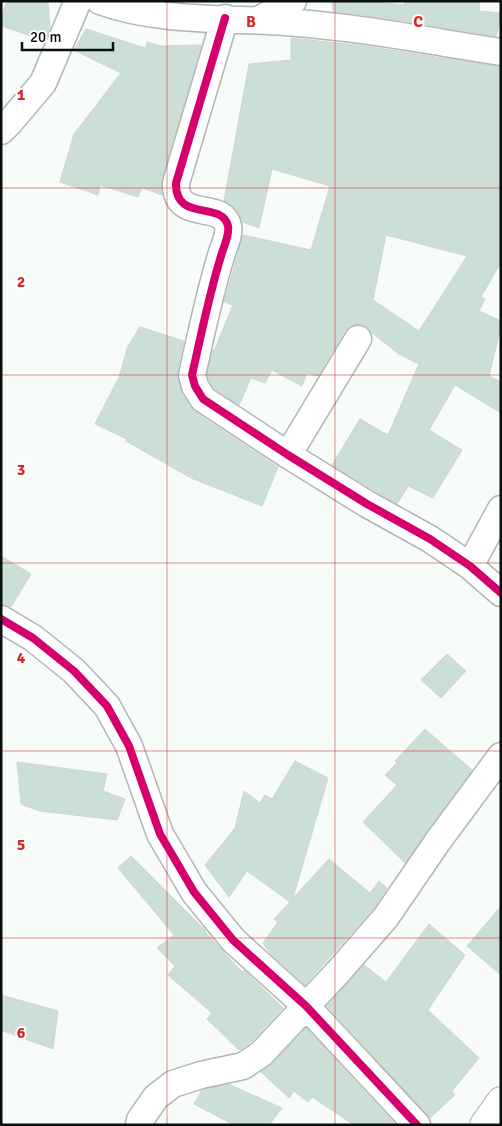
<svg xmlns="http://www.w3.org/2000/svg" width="502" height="1126" font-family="Signika,sans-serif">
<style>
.building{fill:#ccdfd6;stroke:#cfd5d1;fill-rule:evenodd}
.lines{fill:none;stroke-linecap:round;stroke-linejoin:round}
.street-casing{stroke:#b0b6b3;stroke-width:29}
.secondary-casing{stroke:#b0b6b3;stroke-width:30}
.street{stroke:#fefffe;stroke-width:26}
.secondary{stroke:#fefffe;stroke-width:28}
.cycleway-casing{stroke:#fff;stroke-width:11}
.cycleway{stroke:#d6006c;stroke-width:8}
.grid{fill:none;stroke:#d62828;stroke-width:1;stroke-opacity:0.55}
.grid-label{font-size:16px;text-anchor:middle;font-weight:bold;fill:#d62828;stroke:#fff;stroke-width:4;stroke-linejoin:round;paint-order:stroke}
</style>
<rect width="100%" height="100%" fill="#f7fcf9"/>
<path class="building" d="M7,1H48L50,29L47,36L37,32V38L1,26V17Z
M332,1H364L404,5L405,1H480L479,11L501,13V17L496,36L396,20L333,11Z
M86,29L145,48L147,42L160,46L201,45L162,179V195L142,188L138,197L100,185L98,195L60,182L74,134L121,73L74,50Z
M291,38L364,46L501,67V262L481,297L485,299L479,311L501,321V326L489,376L501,382V413L455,385L429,430L462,450L433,498L408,486L397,504L332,465L360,419L388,435L419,364L399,354L371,332L365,326L358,324L350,326L345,331L318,376L307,373L302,386L272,370L265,383L251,378L239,405L214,388L209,380L207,375L213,350L214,351L233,305L224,302L243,235L311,250L330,186L272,169L259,228L242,222L237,211L232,206L224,201L249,64L291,60ZM386,235L467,256L419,331L373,300Z
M140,327L184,341L177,372V378L182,394L190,407L195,412L278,467L262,506L191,478L126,441L127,439L95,424L119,377L128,346Z
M1,556L31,574L11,607L1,604Z
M447,654L466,671L441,698L421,680Z
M425,729L472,770L426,832L405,863L363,822L397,785L385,775L397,763L395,761Z
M295,761L328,778L293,898L329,859L370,893L379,881L387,888L374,908L305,985L270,953L263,943L278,922L274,919L290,902L247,871L229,897L205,865L235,828L244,791L260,803L265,795L272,799Z
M17,762L107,774L103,791L125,799L117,820L39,811L21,804Z
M131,856L206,931L205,932L242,972L244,970L283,1008L251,1042L239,1050L207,1019L212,1013L168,975L175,966L157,948L174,935L118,868Z
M501,906V975L467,946Z
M429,924L465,955L428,1010L479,1058L452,1091L455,1095L430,1118L327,1006L364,965L386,982Z
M1,995L58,1011L53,1049L1,1030Z
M306,1028L396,1125H354L312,1097L308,1102L294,1091L289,1098L261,1072L272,1064Z
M228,1084L282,1108L269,1125H234L194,1104L202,1090Z"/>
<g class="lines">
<defs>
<path id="street" d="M100,1C157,22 225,18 285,22C358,27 429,41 501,52
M225,18L176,183C175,223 222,200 228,226C230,235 223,248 221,256C209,295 201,335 192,375L195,386L203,399L288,455L367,504L430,539L470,566L501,593
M258,20L293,1
M1,131L10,122L43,83L78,1
M288,455L358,339
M470,566L501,509
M1,619L33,638L74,671L107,706L129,746L160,834L194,892L233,940L306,1006L417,1125
M139,1125L140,1120L156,1097L173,1084L201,1075L243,1066L261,1054L339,971L386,917L438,841L501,756"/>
<path id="secondary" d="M484,1125L501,1101"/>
</defs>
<use href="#street" class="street-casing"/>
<use href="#secondary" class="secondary-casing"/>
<use href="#street" class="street"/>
<use href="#secondary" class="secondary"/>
<defs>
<path id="cycleway" d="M225,18L176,183C175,223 222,200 228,226C230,235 223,248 221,256C209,295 201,335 192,375L195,386L203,399L288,455L367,504L430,539L470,566L501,593
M1,619L33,638L74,671L107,706L129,746L160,834L194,892L233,940L306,1006L417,1125"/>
</defs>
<use href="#cycleway" class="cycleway-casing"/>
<use href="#cycleway" class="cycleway"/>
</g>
<path class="grid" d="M167,1V1125M335,1V1125M1,188H501M1,375H501M1,563H501M1,751H501M1,938H501"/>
<g class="grid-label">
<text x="251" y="27">B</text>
<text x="418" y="27">C</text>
<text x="21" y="100">1</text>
<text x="21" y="287">2</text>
<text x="21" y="475">3</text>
<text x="21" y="663">4</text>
<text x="21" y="850">5</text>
<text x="21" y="1038">6</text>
</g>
<rect width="502" height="1126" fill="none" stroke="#080f0c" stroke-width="5"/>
<path d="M22 42v8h91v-8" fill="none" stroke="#080f0c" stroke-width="2.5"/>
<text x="30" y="42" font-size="15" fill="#080f0c" stroke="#ffffff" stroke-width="4" paint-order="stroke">20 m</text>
</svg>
